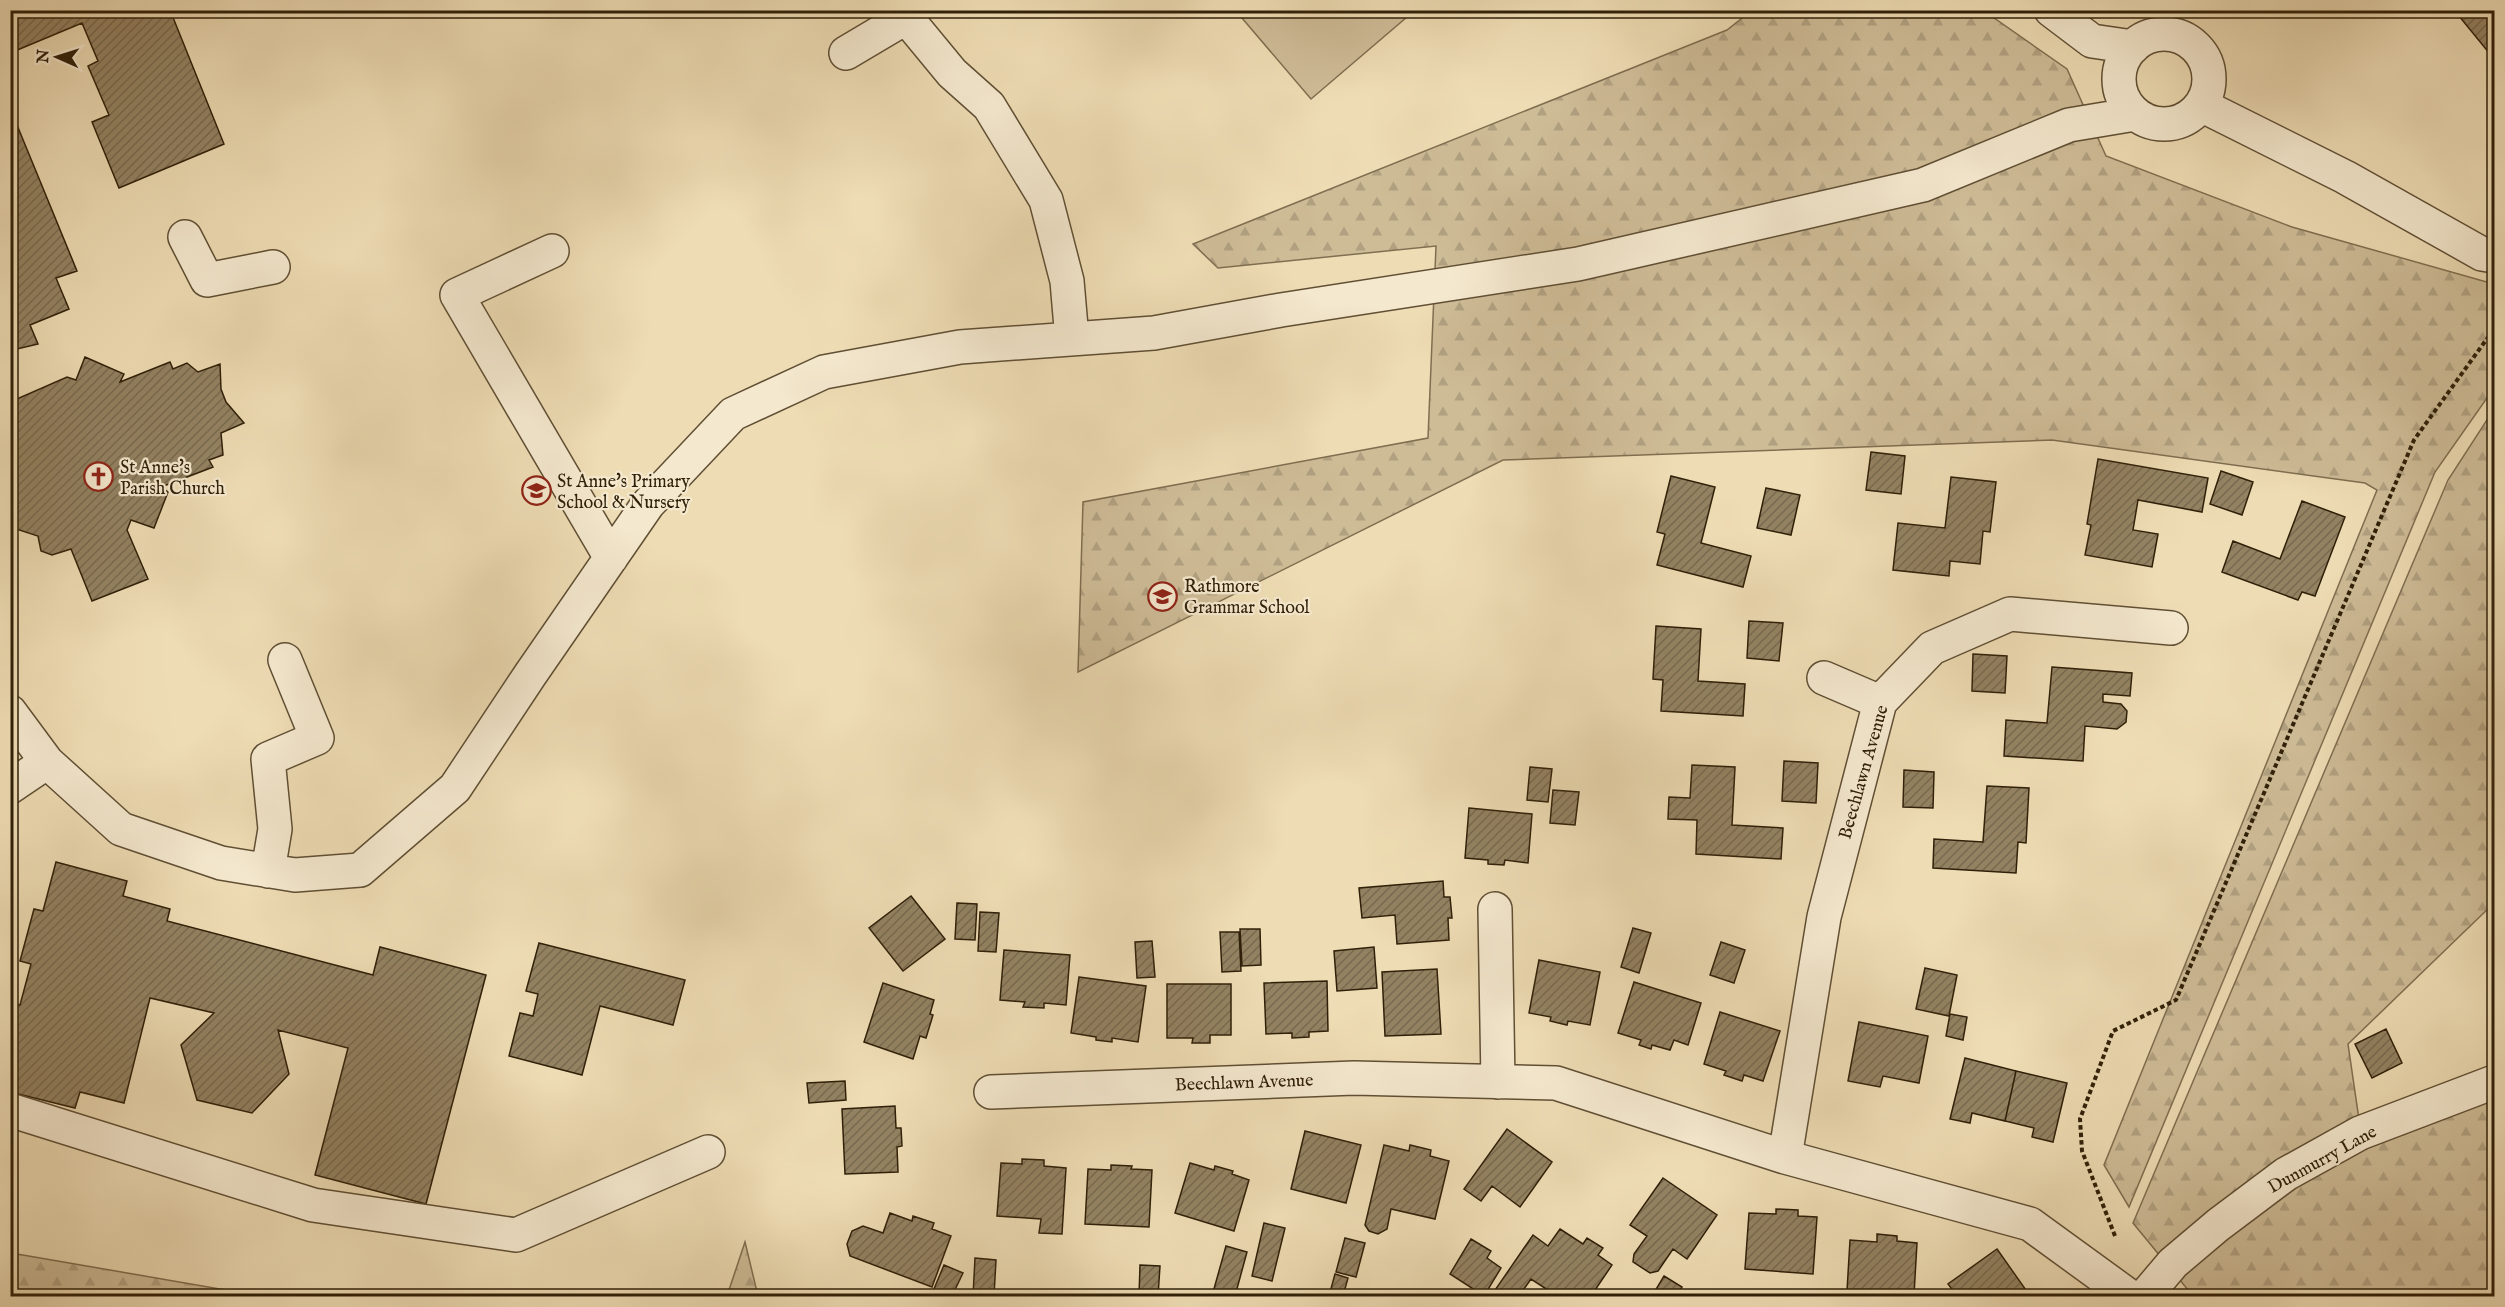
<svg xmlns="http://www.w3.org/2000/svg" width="2505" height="1307" font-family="'IM FELL English',serif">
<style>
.forest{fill:url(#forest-firs);stroke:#7f6e50;stroke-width:1.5}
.pitch{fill:#cebc97;stroke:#7f6e50;stroke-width:1.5}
.building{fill:url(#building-hatch);stroke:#302009;stroke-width:1.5}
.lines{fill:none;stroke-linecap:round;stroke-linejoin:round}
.minor-casing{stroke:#604f34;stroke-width:36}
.path{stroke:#302009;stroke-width:4;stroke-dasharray:4.5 3;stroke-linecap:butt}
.minor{stroke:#f4e8ce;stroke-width:33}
.labels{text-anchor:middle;stroke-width:4.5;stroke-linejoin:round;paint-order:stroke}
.poi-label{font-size:18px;fill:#302009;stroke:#f4e8ce;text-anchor:start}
.street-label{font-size:18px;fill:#302009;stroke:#f4e8ce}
</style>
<defs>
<pattern id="forest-firs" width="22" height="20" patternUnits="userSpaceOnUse" patternTransform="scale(1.5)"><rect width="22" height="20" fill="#cebc97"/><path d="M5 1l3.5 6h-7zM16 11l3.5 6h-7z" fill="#b1a181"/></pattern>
<pattern id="building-hatch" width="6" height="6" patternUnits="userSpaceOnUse" patternTransform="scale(1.5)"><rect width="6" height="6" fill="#938262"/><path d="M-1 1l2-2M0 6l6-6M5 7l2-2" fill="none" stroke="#786a4f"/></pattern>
</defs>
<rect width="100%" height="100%" fill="#eedcb4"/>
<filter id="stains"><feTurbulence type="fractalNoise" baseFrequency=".00333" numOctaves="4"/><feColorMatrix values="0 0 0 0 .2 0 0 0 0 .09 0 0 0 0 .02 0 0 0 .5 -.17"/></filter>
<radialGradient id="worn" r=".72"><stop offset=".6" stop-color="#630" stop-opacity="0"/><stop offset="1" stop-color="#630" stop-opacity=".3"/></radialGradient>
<path class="forest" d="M1751,11H1984L2067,69L2106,156L2292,227L2494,284V388L2435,472L2129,1207L2104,1165L2377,490L2365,483L2052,440L1503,460L1078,672L1083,502L1428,438L1436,246L1218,268L1193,244L1727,30Z
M2494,409V903L2348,1044L2361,1133L2494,1082V1296H2193L2133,1223L2448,480Z
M745,1242L758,1296H727Z
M11,1253L261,1296H11Z"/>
<path class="pitch" d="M1236,11H1414L1311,99Z"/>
<path class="building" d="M10,10H170L224,144L119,188L92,122L109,115L88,66L98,61L82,23L10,53Z
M2465,10H2494V59L2459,16Z
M10,108L77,271L56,278L69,309L30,325L38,344L13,350L10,346Z
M85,357L124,374L120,382L170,362L173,369L187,363L198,372L220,364L221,389L226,402L244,423L221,433L223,455L209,460L213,467L161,487L168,492L154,528L131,520L127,530L148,579L92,601L71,549L52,555L41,551L38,536L10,527V517L18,507L10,488V402L67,377L76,380Z
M1871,452L1905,456L1901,494L1866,490Z
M2098,459L2208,478L2202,512L2138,500L2133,530L2158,534L2152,567L2085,555L2091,525L2087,524Z
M2221,471L2253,482L2242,515L2210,504Z
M1671,476L1715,487L1701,543L1751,556L1743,587L1657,565L1665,534L1657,532Z
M1951,477L1996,482L1990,532L1983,531L1980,564L1950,561L1949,576L1893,570L1898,523L1945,528Z
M1766,488L1800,495L1791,535L1757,528Z
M2302,501L2345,517L2315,596L2302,592L2298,600L2222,572L2233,541L2280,559Z
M1749,621L1783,623L1779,661L1747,658Z
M1656,626L1701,629L1698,681L1745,684L1743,716L1661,711L1663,680L1653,679Z
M1973,654L2007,656L2005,693L1972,691Z
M2052,667L2132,673L2130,696L2103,694V702L2121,704L2127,711L2126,722L2117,729L2085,726L2083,761L2004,756L2006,720L2047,723Z
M1784,761L1818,763L1816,803L1782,801Z
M1692,765L1735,767L1732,825L1783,828L1781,859L1696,854L1697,820L1668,819L1669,797L1690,798Z
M1530,767L1552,769L1548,802L1527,800Z
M1904,770L1934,772L1933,808L1903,807Z
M1987,786L2029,788L2026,843L2018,842L2016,873L1933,868L1934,839L1983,842Z
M1553,790L1579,792L1575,825L1550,823Z
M1469,808L1532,814L1528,863L1505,860L1504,865L1488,864V860L1465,858Z
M56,862L127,881L123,896L170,909L167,921L373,975L380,947L486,975L426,1204L315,1175L348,1048L278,1030L289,1074L252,1113L197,1100L181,1045L214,1013L150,998L124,1103L80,1092L75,1108L10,1092V1003L20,1005L31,964L20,961L34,909L43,911Z
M1443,881L1444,897H1450L1452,918H1448L1449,940L1397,944L1395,915L1362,918L1359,888Z
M911,896L945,939L903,971L869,928Z
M957,903L977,904L975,940L955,939Z
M980,912L999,913L996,952L978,951Z
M1633,928L1651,933L1639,973L1621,967Z
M1240,929H1260L1261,965L1242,966Z
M1220,932H1239L1241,971L1222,972Z
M1152,941L1155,977L1137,978L1135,942Z
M1721,942L1745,950L1734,983L1710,975Z
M539,943L685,980L673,1025L600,1006L582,1075L509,1056L520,1013L533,1016L538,994L526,991Z
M1374,947L1377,988L1337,991L1334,951Z
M1004,950L1070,955L1066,1005L1044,1003V1008L1023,1007L1025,1002L1000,1000Z
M1539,960L1600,972L1590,1025L1568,1021L1567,1025L1550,1021L1551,1017L1529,1013Z
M1925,968L1957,975L1949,1016L1916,1009Z
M1437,969L1441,1034L1385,1036L1382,972Z
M1079,977L1146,986L1138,1042L1112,1038V1042L1096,1040V1037L1071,1033Z
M1327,981L1328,1031L1309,1032V1037L1292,1038V1033L1266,1034L1264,983Z
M1634,982L1701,1003L1688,1045L1674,1040L1670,1050L1652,1045L1651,1049L1639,1045L1641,1040L1618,1033Z
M883,983L934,1000L930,1014L933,1015L926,1038L920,1036L913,1059L864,1042Z
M1167,984H1231V1035H1210V1043H1192L1193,1038H1167Z
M1720,1012L1780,1031L1763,1081L1744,1075L1742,1081L1724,1075L1726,1071L1704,1064Z
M1950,1014L1967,1017L1963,1040L1946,1036Z
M1859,1022L1928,1036L1919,1083L1883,1076L1880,1087L1848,1081Z
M2386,1029L2402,1063L2372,1078L2355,1044Z
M1965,1058L2016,1071L2005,1121L1972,1113L1970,1123L1950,1119Z
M2016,1071L2067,1083L2053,1142L2032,1137L2034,1128L2005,1121Z
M845,1081L846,1100L809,1103L807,1083Z
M895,1106L896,1128H901L902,1146L897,1147L898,1172L845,1174L842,1109Z
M1507,1129L1552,1162L1520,1207L1492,1186L1481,1201L1464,1189Z
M1305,1131L1361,1145L1346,1203L1291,1189Z
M1384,1145L1409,1151L1410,1145L1431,1150L1430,1156L1449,1161L1435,1219L1391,1209L1387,1229L1378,1234L1369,1231L1365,1225Z
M1022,1159L1044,1160V1166L1066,1168L1062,1234L1039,1233L1041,1219L997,1216L1001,1163L1022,1164Z
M1190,1163L1214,1170L1215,1166L1233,1171L1232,1174L1249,1180L1234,1231L1175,1213Z
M1111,1165L1132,1166L1131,1169L1152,1170L1149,1227L1085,1224L1088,1169L1111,1170Z
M1663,1178L1717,1215L1687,1259L1673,1249L1658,1271L1650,1273L1633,1262L1634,1254L1647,1236L1630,1225Z
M1776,1209L1798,1210V1216L1817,1217L1813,1274L1745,1269L1749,1213L1776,1214Z
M890,1213L912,1221L913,1216L934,1223L932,1229L951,1236L932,1287L850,1256L847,1244L852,1231L863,1226L883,1233Z
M1264,1223L1285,1228L1272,1281L1252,1276Z
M1560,1229L1583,1244L1587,1238L1603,1248L1598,1255L1612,1265L1591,1296H1557L1531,1279L1519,1296H1491L1533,1235L1548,1246Z
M1877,1234L1897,1236V1241L1917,1243L1914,1295L1847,1291L1850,1240L1877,1242Z
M1345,1238L1365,1243L1356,1277L1336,1272Z
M1471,1239L1491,1251L1487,1258L1501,1268L1484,1296L1450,1274Z
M1226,1246L1247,1252L1235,1296H1212Z
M1997,1249L2028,1293L2022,1296H1957L1948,1284Z
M975,1258L996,1260L994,1296H973Z
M944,1265L963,1273L952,1296H931Z
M1140,1265L1160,1266L1158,1296H1139Z
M1335,1274L1348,1278L1343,1296H1329Z
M1664,1276L1682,1287L1677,1296H1652Z"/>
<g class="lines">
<defs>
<path id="minor" d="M900,10L952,73L989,106L1046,200L1067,281L1072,339
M2051,10L2092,41L2133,47
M2119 79a45 45 0 1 1 90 0a45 45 0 1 1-90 0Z
M846,53L905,18
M2201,105L2345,177L2482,254L2494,256
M185,237L207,280L273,267
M552,251L457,295L611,558
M1824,678L1880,702
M10,712L47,762L121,829L221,863L295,875L360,870L455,788L530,675L648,504L733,414L824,372L960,347L1154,333L1281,310L1578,264L1923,185L2069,125L2135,114
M10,787L47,762
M268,871L275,829L268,759L317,738L285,660
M1495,909L1498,1082
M991,1092L1354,1078L1556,1083L1785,1157L2030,1224L2129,1296
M10,1110L313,1205L516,1235L708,1152
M1785,1157L1824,917L1880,702L1932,648L2010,614L2171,628
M2145,1296L2173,1263L2218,1225L2286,1174L2360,1133L2494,1082"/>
</defs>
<use href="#minor" class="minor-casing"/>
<path class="path" d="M2115,1236L2082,1151L2080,1119L2113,1031L2176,1000L2414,440L2494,329"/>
<use href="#minor" class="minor"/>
</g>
<defs>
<symbol id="church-ring" viewBox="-11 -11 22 22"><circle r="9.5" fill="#f4e8ce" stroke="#8f2418" stroke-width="1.5"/><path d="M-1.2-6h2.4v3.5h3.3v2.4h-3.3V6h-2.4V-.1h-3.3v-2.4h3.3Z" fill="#8f2418"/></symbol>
<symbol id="school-ring" viewBox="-11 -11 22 22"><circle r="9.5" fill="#f4e8ce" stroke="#8f2418" stroke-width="1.5"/><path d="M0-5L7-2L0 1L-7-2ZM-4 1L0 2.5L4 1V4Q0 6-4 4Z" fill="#8f2418"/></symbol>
</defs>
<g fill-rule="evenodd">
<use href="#church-ring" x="82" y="460" width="33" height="33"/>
<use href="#school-ring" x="520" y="474" width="33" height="33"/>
<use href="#school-ring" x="1146" y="580" width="33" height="33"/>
</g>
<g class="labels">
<g class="poi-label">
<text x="120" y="473">St Anne's<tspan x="120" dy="21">Parish Church</tspan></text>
<text x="557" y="487">St Anne's Primary<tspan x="557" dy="21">School &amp; Nursery</tspan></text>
<text x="1184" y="592">Rathmore<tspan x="1184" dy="21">Grammar School</tspan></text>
</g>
<g class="street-label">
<text transform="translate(1863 772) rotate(-74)" y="6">Beechlawn Avenue</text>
<text transform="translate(1244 1082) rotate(-2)" y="6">Beechlawn Avenue</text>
<text transform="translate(2322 1159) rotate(-29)" y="6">Dunmurry Lane</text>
</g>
</g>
<rect width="2505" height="1307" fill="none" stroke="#eedcb4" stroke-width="36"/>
<rect x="12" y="12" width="2481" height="1283" fill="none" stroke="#302009" stroke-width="3"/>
<rect x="18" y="18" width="2469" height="1271" fill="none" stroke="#302009" stroke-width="1.5"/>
<g transform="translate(57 57) rotate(273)" stroke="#f4e8ce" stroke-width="4.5" paint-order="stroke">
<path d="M0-4.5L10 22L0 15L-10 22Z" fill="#302009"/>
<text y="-9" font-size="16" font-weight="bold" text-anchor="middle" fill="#302009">N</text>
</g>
<rect width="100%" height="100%" filter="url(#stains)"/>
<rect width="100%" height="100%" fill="url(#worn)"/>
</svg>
